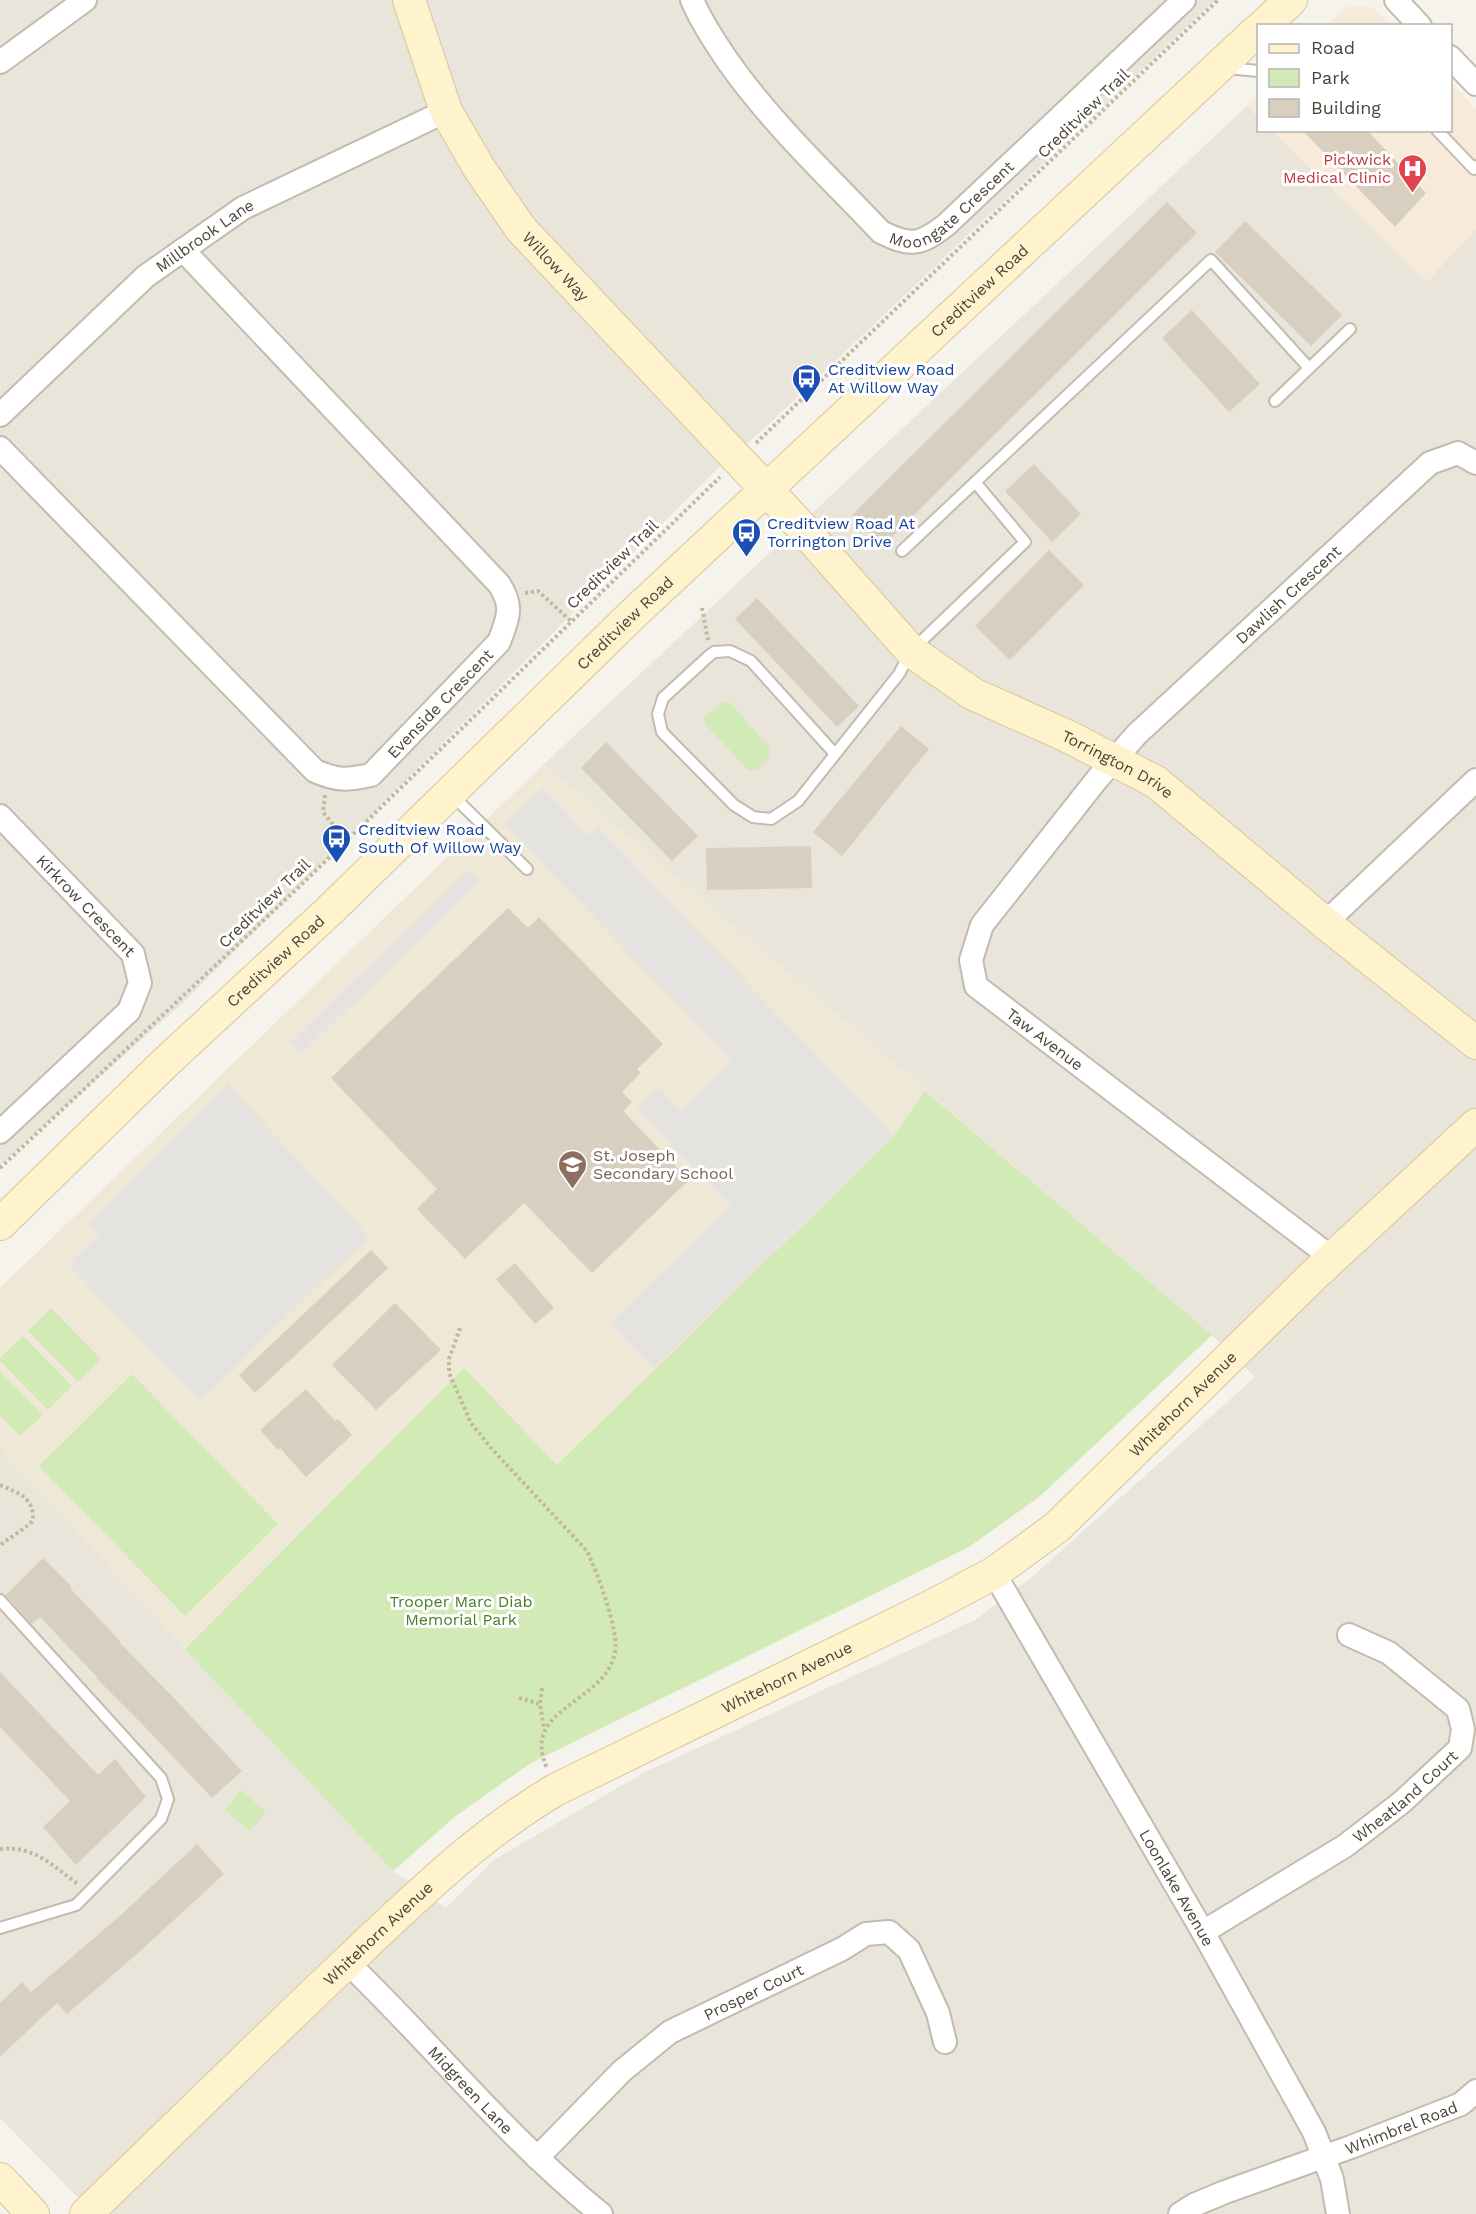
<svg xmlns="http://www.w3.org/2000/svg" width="1476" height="2214" font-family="'Work Sans',sans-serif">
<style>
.residential{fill:#eae5da}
.commercial{fill:#f7ead8}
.education{fill:#efe8d6}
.green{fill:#d2eab5}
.parking{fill:#e5e3e0}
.building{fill:#d8cfc1}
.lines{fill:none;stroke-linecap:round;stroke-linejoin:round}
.lane-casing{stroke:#c2bbae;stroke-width:14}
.street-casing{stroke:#c2bbae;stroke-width:26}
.secondary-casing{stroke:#d6c79b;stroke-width:34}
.path{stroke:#c4b79f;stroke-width:4;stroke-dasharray:3 3;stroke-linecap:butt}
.lane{stroke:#fff;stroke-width:10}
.street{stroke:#fff;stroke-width:22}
.secondary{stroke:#fff3cd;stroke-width:32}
.labels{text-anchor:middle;stroke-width:6;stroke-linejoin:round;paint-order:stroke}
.street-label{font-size:16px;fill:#4b4439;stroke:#fff}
.health-label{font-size:16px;fill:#be3a42;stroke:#fff;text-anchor:end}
.transit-label{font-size:16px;fill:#164399;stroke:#fff;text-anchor:start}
.education-label{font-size:16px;fill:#785e54;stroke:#fff;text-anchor:start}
.park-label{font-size:16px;fill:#4a7f2a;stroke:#fff}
</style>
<rect width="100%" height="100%" fill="#f6f3ec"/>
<path class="residential" d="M0,0H1215L766,427L712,474L184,1002L0,1165Z
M1247,106L1258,117V130L1272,131L1427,281L1476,229V2214H94L0,2118V1448L393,1871L446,1908L495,1859L645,1772L975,1620L1032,1577L1255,1377L1212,1335L544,764Z"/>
<path class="commercial" d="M1346,7H1372L1391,25H1327Z
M1451,84L1476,109V229L1427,282L1272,131L1450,130Z
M1258,94V117L1247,106Z"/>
<path class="education" d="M544,764L1212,1335L1039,1497L969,1547L718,1669L464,1369L185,1649L0,1448V1288Z"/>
<path class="green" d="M722,702H729L770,748L769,758L757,770H748L706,725L704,717Z
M925,1091L1212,1335L1039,1497L969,1547L531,1763L457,1815L393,1871L185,1649L464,1368L557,1465L894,1136Z
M51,1308L101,1359L78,1382L28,1331Z
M23,1336L72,1386L48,1410L0,1361V1358Z
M0,1371L43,1415L20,1436L0,1416Z
M132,1374L278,1524L185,1616L39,1466Z
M241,1790L266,1812L250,1831L225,1810Z"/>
<path class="parking" d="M543,788L588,836L598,827L894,1136L654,1368L610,1323L731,1206L637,1109L659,1088L681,1111L732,1061L505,825Z
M468,871L479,882L301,1054L290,1042Z
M228,1084L369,1237L200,1401L68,1264L100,1234L89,1222Z"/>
<path class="building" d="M1302,130H1367L1426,193L1395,227Z
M1167,202L1197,233L883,546L852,515Z
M1245,221L1342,315L1311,346L1215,252Z
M1192,310L1260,384L1229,412L1162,338Z
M1034,464L1081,514L1052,542L1005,491Z
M1049,550L1084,585L1010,660L975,626Z
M757,598L859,706L837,727L735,619Z
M901,726L929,749L842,856L813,832Z
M606,742L698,836L672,861L581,768Z
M811,846L812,888L707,890L706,848Z
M508,908L528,928L539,917L663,1044L637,1069L641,1073L622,1092L632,1102L623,1111L689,1180L592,1273L524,1203L465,1259L417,1209L437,1189L331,1078Z
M371,1250L388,1268L255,1393L239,1375Z
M515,1263L554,1308L535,1324L496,1279Z
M395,1303L441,1350L376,1410L332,1365Z
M306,1389L335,1421L338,1419L352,1435L306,1477L280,1448L278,1450L260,1430Z
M43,1558L71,1586L70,1588L120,1641L119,1642L174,1698L242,1771L212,1798L145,1727L96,1678L97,1677L40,1617L32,1624L6,1595Z
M0,1672L98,1775L115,1759L146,1797L76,1865L43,1827L70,1801L0,1727Z
M197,1844L224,1874L137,1954L67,2014L57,2003L0,2057V2003L22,1982L31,1992L123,1913Z"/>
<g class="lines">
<defs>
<path id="lane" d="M1227,68L1258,71
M1437,130L1474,169L1476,166
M1275,401L1350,329
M902,551L1211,260L1309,368
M835,754L751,661L730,651L714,652L710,655L663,698L658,714L662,732L734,805L753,817L771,819L798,801L899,674L911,651L1025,542L975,482
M452,795L527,869
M0,1600L161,1778L168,1799L161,1819L76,1905L0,1928"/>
<g id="street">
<path id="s1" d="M692,0C701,21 714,41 727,60C771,123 828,176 881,232C911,247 920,245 946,225L1184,0"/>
<path d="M1396,0L1420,26"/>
<path d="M1450,57L1476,84"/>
<path d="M0,62L85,0"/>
<path id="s2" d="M0,415L146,276L243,208L446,111"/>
<path id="s3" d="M0,448L315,771C338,781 347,780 371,775L499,642C508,618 514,607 499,584L183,250"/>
<path id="s4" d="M0,816L133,954L140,983L129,1011L0,1132"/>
<path d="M1325,923L1476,780"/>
<path id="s5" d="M1332,1258L976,986L971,960L982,925L1098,778L1137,734L1430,463L1458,453L1476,463"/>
<path id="s6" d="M994,1573L1203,1932L1314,2132L1332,2179L1338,2214"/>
<path id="s7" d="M1203,1932L1345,1846L1402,1802L1460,1748L1463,1729L1458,1709L1389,1653L1349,1635"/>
<path id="s8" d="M347,1962C433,2045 508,2139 601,2214"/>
<path id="s9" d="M537,2158L622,2071L670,2032L842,1949L866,1934L889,1932L909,1950L938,2013L945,2042"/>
<path id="s10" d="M1180,2214L1194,2205L1225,2192L1351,2147L1461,2104L1476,2091"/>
</g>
<g id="secondary">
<path id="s11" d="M409,0L446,111L479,168L521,229L796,521L911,651L973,694L1067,736L1156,782L1325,923L1476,1043"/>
<path d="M1263,26L1291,0"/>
<path id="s12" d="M0,1224L166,1062L328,912L632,615L1258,30"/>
<path d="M0,2179L33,2214"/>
<path id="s13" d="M86,2214C173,2130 259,2045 347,1962C414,1899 478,1835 557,1789L930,1607L994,1573L1057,1527L1313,1276L1476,1125"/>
</g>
</defs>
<use href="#lane" class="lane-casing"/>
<use href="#street" class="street-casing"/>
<use href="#secondary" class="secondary-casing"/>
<path class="path" d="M756,443L1218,0
M525,593L538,591L571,621
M702,608L708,640
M325,795L323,812L345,840
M0,1168L300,886L720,477
M460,1328L449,1359V1373L471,1423L491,1448L587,1551C597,1572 619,1630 615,1652C606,1704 519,1707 547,1768
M0,1485C18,1493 34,1497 33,1520L30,1524L0,1545
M542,1688L540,1704L544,1729
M519,1698L540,1704
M0,1849C34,1845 53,1866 79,1885"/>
<use href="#lane" class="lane"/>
<use href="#street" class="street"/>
<use href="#secondary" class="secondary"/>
</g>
<defs>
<symbol id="hospital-pin" viewBox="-11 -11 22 30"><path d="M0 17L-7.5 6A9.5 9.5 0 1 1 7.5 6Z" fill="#e0444e" stroke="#fff"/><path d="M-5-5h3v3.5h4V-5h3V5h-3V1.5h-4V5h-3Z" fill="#fff"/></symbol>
<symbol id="bus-pin" viewBox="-11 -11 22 30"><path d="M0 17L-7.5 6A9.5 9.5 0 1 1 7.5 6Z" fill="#1a4fb4" stroke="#fff"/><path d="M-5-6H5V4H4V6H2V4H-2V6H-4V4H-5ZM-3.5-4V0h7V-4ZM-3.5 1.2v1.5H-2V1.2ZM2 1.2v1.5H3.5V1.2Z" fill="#fff"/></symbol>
<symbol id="school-pin" viewBox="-11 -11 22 30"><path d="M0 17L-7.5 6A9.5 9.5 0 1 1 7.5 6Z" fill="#8d6e63" stroke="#fff"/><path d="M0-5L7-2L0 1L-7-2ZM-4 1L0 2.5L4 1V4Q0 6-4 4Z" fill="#fff"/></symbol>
</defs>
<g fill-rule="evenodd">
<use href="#hospital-pin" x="1396" y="152" width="33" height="45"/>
<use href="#bus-pin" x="790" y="362" width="33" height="45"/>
<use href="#bus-pin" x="730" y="516" width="33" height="45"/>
<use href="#bus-pin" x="320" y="822" width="33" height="45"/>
<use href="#school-pin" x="556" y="1148" width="33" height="45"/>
</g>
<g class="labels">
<g class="street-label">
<text transform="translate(1083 113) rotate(-44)" y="6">Creditview Trail</text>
<text dy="6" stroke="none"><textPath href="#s1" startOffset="386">Moongate Crescent</textPath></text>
<text dy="6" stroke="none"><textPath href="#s2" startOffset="273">Millbrook Lane</textPath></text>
<text dy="6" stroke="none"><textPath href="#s11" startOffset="308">Willow Way</textPath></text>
<text dy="6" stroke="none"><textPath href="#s12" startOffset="1353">Creditview Road</textPath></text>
<text transform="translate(612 564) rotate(-44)" y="6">Creditview Trail</text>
<text dy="6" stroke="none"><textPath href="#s5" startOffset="963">Dawlish Crescent</textPath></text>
<text dy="6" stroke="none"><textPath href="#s12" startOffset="867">Creditview Road</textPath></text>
<text dy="6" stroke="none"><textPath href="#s3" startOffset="608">Evenside Crescent</textPath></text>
<text dy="6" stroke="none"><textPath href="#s11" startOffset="1068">Torrington Drive</textPath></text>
<text transform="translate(264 903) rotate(-44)" y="6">Creditview Trail</text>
<text dy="6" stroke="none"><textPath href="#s4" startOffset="124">Kirkrow Crescent</textPath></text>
<text dy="6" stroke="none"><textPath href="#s12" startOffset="381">Creditview Road</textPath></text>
<text transform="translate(1045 1039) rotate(37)" y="6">Taw Avenue</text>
<text dy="6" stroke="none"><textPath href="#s13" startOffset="1377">Whitehorn Avenue</textPath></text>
<text dy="6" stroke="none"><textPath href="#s13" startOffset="891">Whitehorn Avenue</textPath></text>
<text dy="6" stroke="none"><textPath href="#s7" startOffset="244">Wheatland Court</textPath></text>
<text dy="6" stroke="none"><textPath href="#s6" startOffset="364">Loonlake Avenue</textPath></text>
<text dy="6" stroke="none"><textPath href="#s13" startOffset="405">Whitehorn Avenue</textPath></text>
<text dy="6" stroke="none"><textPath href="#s9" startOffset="276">Prosper Court</textPath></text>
<text dy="6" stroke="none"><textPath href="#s8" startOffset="178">Midgreen Lane</textPath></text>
<text dy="6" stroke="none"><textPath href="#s10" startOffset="238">Whimbrel Road</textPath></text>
</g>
<g class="health-label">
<text x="1391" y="165">Pickwick<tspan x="1391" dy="18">Medical Clinic</tspan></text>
</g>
<g class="transit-label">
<text x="828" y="375">Creditview Road<tspan x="828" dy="18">At Willow Way</tspan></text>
<text x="767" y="529">Creditview Road At<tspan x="767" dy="18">Torrington Drive</tspan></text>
<text x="358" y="835">Creditview Road<tspan x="358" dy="18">South Of Willow Way</tspan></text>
</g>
<g class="education-label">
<text x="593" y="1161">St. Joseph<tspan x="593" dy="18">Secondary School</tspan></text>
</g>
<g class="park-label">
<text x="461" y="1607">Trooper Marc Diab<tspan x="461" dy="18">Memorial Park</tspan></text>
</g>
</g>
<rect x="1257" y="24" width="195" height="108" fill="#ffffff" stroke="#b7b4b0" stroke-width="1.5"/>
<rect x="1269" y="44" width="30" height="9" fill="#fff3cd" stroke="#b7b4b0" stroke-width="1.5"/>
<text x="1311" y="54" font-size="18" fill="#4b4439">Road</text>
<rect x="1269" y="69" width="30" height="18" fill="#d2eab5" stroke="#b7b4b0" stroke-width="1.5"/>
<text x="1311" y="84" font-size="18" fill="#4b4439">Park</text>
<rect x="1269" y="99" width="30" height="18" fill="#d8cfc1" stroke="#b7b4b0" stroke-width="1.5"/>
<text x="1311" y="114" font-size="18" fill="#4b4439">Building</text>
</svg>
